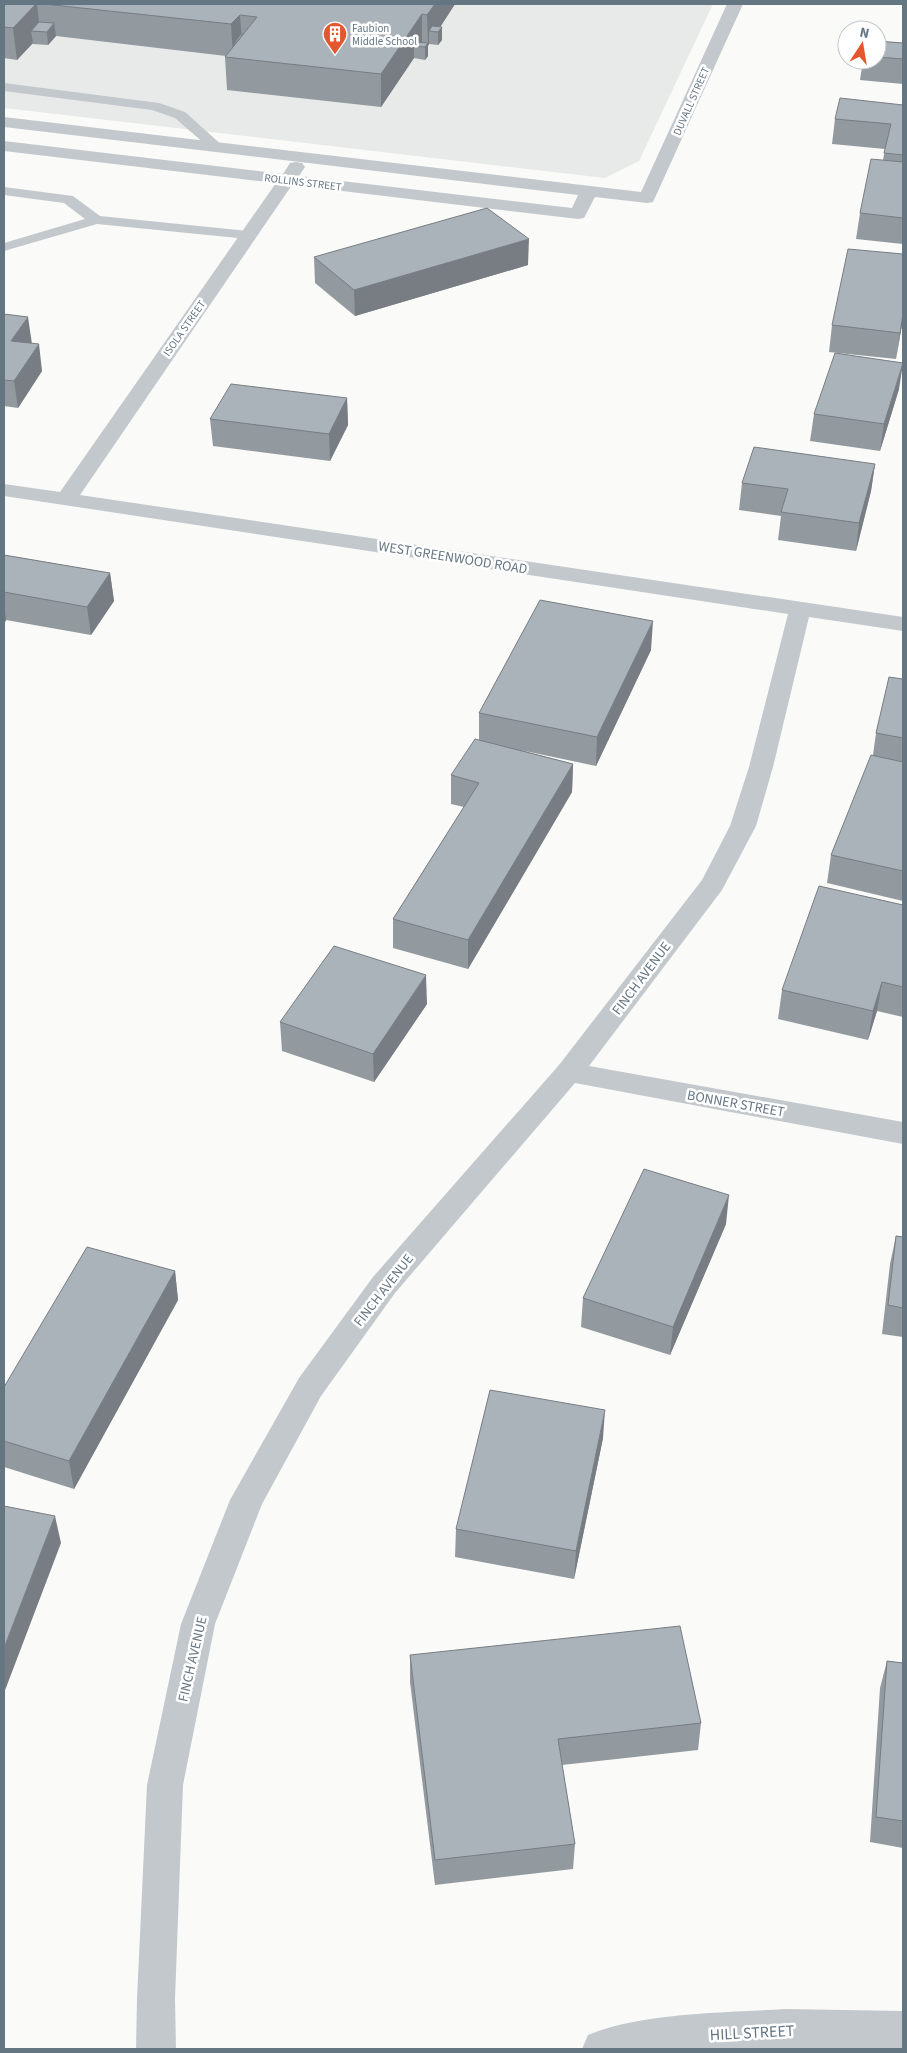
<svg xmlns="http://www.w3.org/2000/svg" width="907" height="2053" font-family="'Source Sans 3',sans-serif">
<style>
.built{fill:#e8e9e9}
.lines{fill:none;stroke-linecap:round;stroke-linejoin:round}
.service{fill:#c3c8cc;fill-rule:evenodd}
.minor{fill:#c3c8cc;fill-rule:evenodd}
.wall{fill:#929a9f}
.shaded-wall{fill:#777d82}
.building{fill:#aab3b9;stroke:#777d82}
.labels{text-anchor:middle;stroke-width:5;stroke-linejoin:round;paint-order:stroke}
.far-poi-label{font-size:11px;fill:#657683;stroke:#fff;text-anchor:start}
.far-street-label{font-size:11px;fill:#657683;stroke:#fff}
.street-label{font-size:14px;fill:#657683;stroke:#fff}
.near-street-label{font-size:16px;fill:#657683;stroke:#fff}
</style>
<rect width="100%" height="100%" fill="#fafaf8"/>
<path class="built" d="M4,4H713L639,161L605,178L4,108Z"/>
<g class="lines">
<path class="service" d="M4,83L159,103L185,112L225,148L223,151H213L175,118L152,110L4,91Z
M4,187L73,196L100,216L248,231L253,232L255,235L253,238L248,239L97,224L4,251V243L85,219L64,203L4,195Z"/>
<path class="minor" d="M727,4H743L653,202L647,203L595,197L584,218L578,219L292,185L80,495L903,617V631L809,617L773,767L756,826L722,890L589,1066L903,1122V1144L575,1083L395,1293L321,1396L262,1504L215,1624L183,1785L175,1999L176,2049H136L137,1999L147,1785L181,1624L230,1500L299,1378L373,1277L559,1065L702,880L730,826L749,767L788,614L4,496V484L60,492L276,183L4,151V141L283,174L290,163L296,162L302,163L305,167L299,176L572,208L578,195L4,127V117L641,192Z
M785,2009L903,2011V2049H582L588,2035C644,2012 724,2013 785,2009Z"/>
</g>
<path class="wall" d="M4,4H455L440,27H442V40L438,45L429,44L428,46V56L425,60L414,58L381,107L227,90L225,57L226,56L56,36L48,45L33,44V43L17,60L4,58Z
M877,41L903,43V84L860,80L863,60H877Z
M903,105V244L856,239L860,213L883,160L885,149L832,144L835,119Z
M903,254V319L896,359L829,352L832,325Z
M314,257L528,265L355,316L315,283Z
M4,314L32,344L42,371L18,408L4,406Z
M899,389L880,451L810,441L814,414Z
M347,398L348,425L330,461L213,446L210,419Z
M875,464L871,491L856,551L778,540L781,516L739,510L742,483Z
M4,555L110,573L114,601L91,635L6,620L4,624Z
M651,650L596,766L520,750L573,764L572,792L468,969L393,948V919L464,807L451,804V775L479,740V713Z
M903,679V901L827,883L831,855L873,755L876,733Z
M903,905V1017L877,1011L868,1040L778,1019L782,990Z
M427,1004L374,1082L282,1051L280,1022Z
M726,1224L670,1355L581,1327L583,1298Z
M896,1236L903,1237V1337L882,1334L890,1264Z
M175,1271L178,1300L74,1489L4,1467V1387Z
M603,1438L574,1579L455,1557L456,1529Z
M410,1655L701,1723L698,1750L562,1765L575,1844L573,1869L435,1885L410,1682Z
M887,1661L903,1663V1848L870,1842L880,1688Z"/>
<path class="shaded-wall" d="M36,4H37L40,32L31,31L33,43L17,60L13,28Z
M435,4H455L437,32L429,31V44L428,46V56L425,60V47L428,43L427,15Z
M422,14V46H414V58L381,107V74Z
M240,15L242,43L235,42L236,54L233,56L231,24Z
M54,23L56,36L48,45L47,32Z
M442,27V40L438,45V32Z
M529,239L528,265L355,316L354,290Z
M903,314V319L896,359L900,333Z
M28,317L32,344L11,341Z
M39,344L42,371L18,408L14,381Z
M903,363L899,389L880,451L884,424Z
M347,398L348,425L330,461L329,434Z
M875,464L871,491L856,551L859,523Z
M110,573L114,601L91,635L87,607Z
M4,604L6,620L4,624Z
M653,621L651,650L596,766L597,737Z
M573,764L572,792L468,969V940Z
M426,975L427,1004L374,1082L373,1054Z
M882,982L877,1011L868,1040L873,1011Z
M729,1195L726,1224L670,1355L673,1327Z
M175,1271L178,1300L74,1489L69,1461Z
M605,1410L603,1438L574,1579L576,1551Z
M55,1516L61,1543L4,1693V1648Z"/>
<path class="building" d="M4,4H36L13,28L4,27Z
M44,4H435L427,15L422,14L381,74L225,57L257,17L240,15L231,24Z
M39,22L54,23L47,32L31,31Z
M432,26L442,27L438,32L429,31Z
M241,34H243L237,42H235Z
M877,41L903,43V59L877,57Z
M416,42L428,43L425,47L414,46Z
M840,98L903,105V155L884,153L891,124L835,119Z
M871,159L903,162V218L860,213Z
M487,208L529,239L354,290L314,257Z
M848,249L903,254V314L900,333L832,325Z
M4,314L28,317L11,341L39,344L14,381L4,380Z
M835,353L903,363L884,424L814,414Z
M231,384L347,398L329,434L210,419Z
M754,447L875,464L859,523L781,512L788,489L742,483Z
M4,555L110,573L87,607L4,592Z
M540,600L653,621L597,737L479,713Z
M889,677L903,679V738L876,733Z
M475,739L573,764L468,940L393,919L479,783L451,775Z
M871,755L903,762V871L831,855Z
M819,886L903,905V987L882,982L873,1011L782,990Z
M334,946L426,975L373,1054L280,1022Z
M644,1169L729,1195L673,1327L583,1298Z
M896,1236L903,1237V1308L888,1305Z
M87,1247L175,1271L69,1461L4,1441V1387Z
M490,1390L605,1410L576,1551L456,1529Z
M4,1506L55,1516L4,1648Z
M680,1626L701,1723L558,1739L575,1844L435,1860L410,1655Z
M887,1661L903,1663V1821L876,1817Z"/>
<defs>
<symbol id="building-pin" viewBox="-11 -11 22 30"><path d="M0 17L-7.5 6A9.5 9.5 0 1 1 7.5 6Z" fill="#e4572e" stroke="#fff"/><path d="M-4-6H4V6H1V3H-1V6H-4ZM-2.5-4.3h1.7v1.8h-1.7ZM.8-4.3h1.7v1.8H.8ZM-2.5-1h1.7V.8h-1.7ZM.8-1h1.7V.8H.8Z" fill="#fff"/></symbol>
</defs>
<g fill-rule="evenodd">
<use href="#building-pin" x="321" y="20" width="28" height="38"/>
</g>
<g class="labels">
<g class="far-poi-label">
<text x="352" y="32">Faubion<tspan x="352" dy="13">Middle School</tspan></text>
</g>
<g class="far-street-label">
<text transform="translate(691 101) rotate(-66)" y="4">DUVALL STREET</text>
<text transform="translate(303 182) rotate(7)" y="4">ROLLINS STREET</text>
<text transform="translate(184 328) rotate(-55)" y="4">ISOLA STREET</text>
</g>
<g class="street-label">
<text transform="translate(453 557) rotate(9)" y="5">WEST GREENWOOD ROAD</text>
<text transform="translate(641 978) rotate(-53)" y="5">FINCH AVENUE</text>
<text transform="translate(736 1103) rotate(10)" y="5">BONNER STREET</text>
<text transform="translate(383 1290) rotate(-52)" y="5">FINCH AVENUE</text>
<text transform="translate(192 1659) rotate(-77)" y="5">FINCH AVENUE</text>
</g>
<g class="near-street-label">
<text transform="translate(752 2032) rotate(-3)" y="6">HILL STREET</text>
</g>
</g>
<rect width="907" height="2053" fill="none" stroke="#657683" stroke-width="10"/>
<g transform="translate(862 45) rotate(12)"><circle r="24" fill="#ffffff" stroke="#c1c8cd"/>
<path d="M0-4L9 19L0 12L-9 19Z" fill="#e4572e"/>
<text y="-8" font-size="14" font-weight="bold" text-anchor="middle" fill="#657683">N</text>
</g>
</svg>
